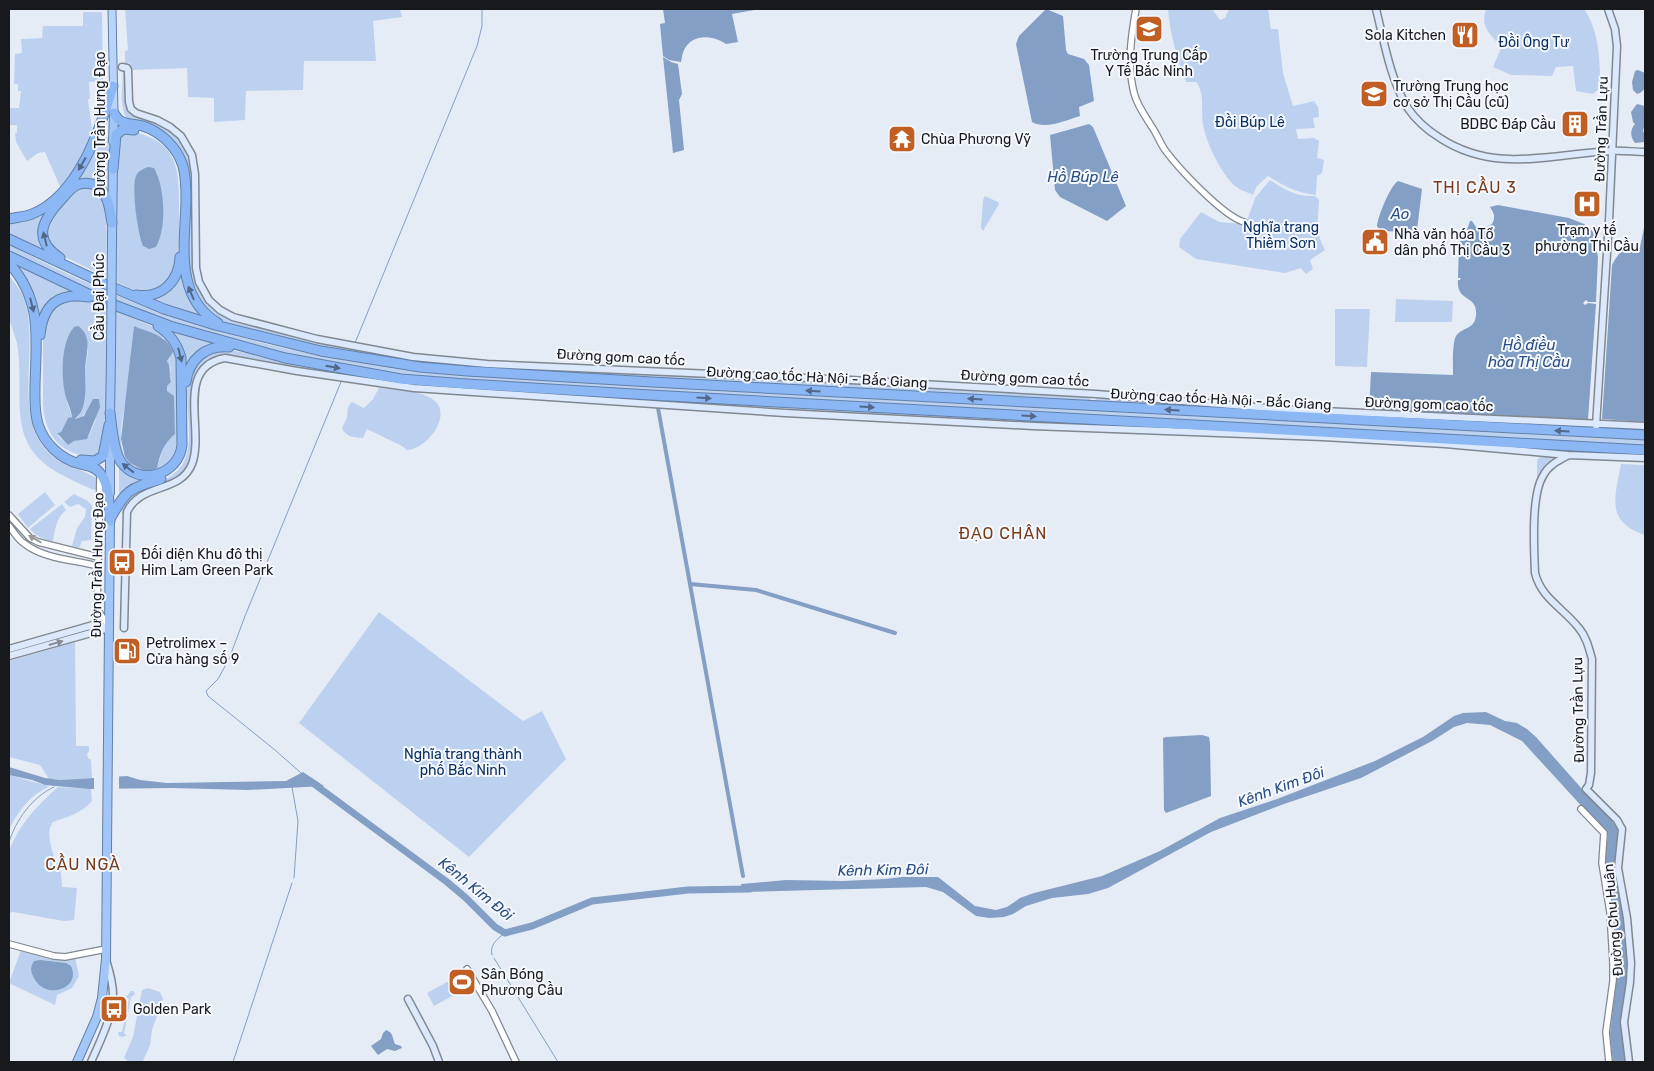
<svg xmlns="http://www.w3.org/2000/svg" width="1654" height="1071" font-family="Rubik,sans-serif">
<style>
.green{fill:#bcd1ef;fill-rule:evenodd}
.water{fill:#839fc5}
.pier{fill:#e6ecf6}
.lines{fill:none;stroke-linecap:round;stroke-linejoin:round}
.stream{stroke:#839fc5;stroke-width:1}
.canal{stroke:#839fc5;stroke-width:4}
.river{stroke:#839fc5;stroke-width:7}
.secondary-tunnel{stroke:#c7ccd5;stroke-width:6;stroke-dasharray:6 3;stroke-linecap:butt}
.tertiary-casing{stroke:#828890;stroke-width:8}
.secondary-casing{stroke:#828890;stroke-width:9}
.primary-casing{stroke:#6280a9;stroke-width:9}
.trunk-casing{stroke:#6280a9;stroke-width:10}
.motorway-casing{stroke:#6280a9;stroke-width:11}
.tertiary{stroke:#fff;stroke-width:5.5}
.secondary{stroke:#dce9fc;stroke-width:6}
.primary{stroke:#b9d4f9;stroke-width:7}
.trunk{stroke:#a2c6f7;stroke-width:8}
.motorway{stroke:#8bb7f5;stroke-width:9}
.trunk-bridge-casing{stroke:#6280a9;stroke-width:10;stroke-linecap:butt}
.trunk-bridge{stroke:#a2c6f7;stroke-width:8}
.oneway{fill:#516888}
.oneway2{fill:#979899}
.oneway3{fill:#838b97}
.labels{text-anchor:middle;stroke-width:4;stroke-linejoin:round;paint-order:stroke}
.poi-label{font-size:14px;fill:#17191c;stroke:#f5f9ff;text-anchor:start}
.park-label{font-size:14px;fill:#0b3060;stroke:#f5f9ff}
.street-label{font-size:14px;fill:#17191c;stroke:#f5f9ff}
.water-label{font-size:15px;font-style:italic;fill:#2a4e81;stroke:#f5f9ff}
.quarter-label{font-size:16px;letter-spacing:1px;fill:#7a3b18;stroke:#f5f9ff}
</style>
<rect width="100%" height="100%" fill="#e6ecf6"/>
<path class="green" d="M125,9H400L402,17L373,21L376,61H304L303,90L246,91L245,120L214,122V98L188,97L187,68L131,70L130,63L125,64V51L128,50Z
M1168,9H1212L1220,20L1225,18L1229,9H1268L1271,29H1278L1283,73L1293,106L1314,101L1318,107L1319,117L1313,118L1315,128L1296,129L1298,139L1314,138L1319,141L1317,158L1324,160L1322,173L1317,176L1316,195C1297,193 1284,186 1268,176L1257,186L1253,195C1247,192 1240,190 1235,186C1222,175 1205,141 1203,124C1201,111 1205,92 1196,82H1186C1177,59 1170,34 1168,9Z
M1486,9H1584C1600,32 1599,59 1601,87L1593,94L1576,91L1573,66L1556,67L1552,76L1511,75L1493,67L1501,48C1490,32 1480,29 1486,9Z
M83,12H102L103,81L89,82L90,99H88C89,111 92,122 92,134C91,150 70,175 61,189L45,152L38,153L27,161L16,142L15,133H17V125H9V108H19L21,91H18V84H14L15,54L22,53L21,39L42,38L43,26H83Z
M123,69L126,71L128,86L135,115L171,130L187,148L193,166L194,264L208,302L216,311L235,321L323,344L389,355L786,379L787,385L486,370L358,356L243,329L224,322L203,309L187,273V194L177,149L128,120C118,106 123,85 123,69Z
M134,132C182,143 179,175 179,216C179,236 179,256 175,277L152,293L138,292L114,281L116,202L120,140L124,133ZM136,176L161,188L162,230L152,248H146L138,228L134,192Z
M100,137H107L110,140L108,198L104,190L76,183L78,174Z
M1270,180C1286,190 1296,197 1315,196L1319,200C1318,221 1315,231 1325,250L1310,260L1313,269L1306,274L1301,268L1285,273L1196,259L1179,247L1180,239L1201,212L1219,222L1246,224L1255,198Z
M80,187L97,189L105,204L107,233L106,277L57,253L47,241L46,224L72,193Z
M985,196L998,202L999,204L983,231L981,228L983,200Z
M59,199L41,225L53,256L9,236V220Z
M9,244C105,297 213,335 322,356C363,364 404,369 446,373L1645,440V446L442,379C345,368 249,350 157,318C106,300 56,276 9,250Z
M183,247L186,287L213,322L142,298L166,291Z
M9,260L81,293L66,295L40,323Z
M9,275C16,285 23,293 26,305C38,351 13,418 49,453C63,467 81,468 96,478L98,486L95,490C85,487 74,481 64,476C5,447 24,403 18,350C17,338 11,328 9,317C6,304 9,288 9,275Z
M87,299L106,306V430L104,446L97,457C64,457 45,438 43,405V327L47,315L64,300ZM86,338L88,351L85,369V395L82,410L75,418L82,417L85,413L96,419L89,436C77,440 64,448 57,433L61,432L68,418L72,417L67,402Z
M1396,299L1453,301L1452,322H1395Z
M114,309L160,330L177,348L180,447L170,466L144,474L123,461C109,416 114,357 114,309ZM134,326L164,338L170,358L167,361L171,368L169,377L171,382L167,385V391L172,395L175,434C161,445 163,456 155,470C145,469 130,467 125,456C116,439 124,414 127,395C130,372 132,349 134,326Z
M1335,309H1370L1367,367L1335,366Z
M166,329L221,344L214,345L186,374L183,360Z
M228,349L288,363L372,377L785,405V408L779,410L649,399L455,389L405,384L298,369L233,355C212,354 198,365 192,385C192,403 195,443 190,459C178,495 138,476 124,513H122L121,506L125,497C140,490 167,481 177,471C201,447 180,402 190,373C193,367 199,360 204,354Z
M794,380L1090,397L1091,399L1090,402L790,386L791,381Z
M379,388C394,390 425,390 436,402C451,418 426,449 407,450L402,446L367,429L363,438C353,437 348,438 342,429C343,424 346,421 347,417C348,410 346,408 352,402L364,408L373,399Z
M1098,397L1237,409L1443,420L1593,425L1595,428L1093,403Z
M787,406L1080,422L1076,425L787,410Z
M1540,457H1554L1556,459L1537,479V460Z
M119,463L149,478L119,497Z
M1621,464L1645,465V535C1605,522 1615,497 1621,464Z
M45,492L55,505L28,528L18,514Z
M74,494L88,501L92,506L91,540L82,541L79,548L72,546L77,528L85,517L86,509L78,504L70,507L64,502Z
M62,504L66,510C56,518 55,530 53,541C44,540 36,536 30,529Z
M379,612L523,721L542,711L566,759L469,857L299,723Z
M75,642L76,746H89V751L87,754L88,758L91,760L92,778L61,780L49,779L40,765L9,757V661Z
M9,775L48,786L47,788C31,794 15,815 9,831Z
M58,787L91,789L92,801C80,814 69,816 53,822C45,831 52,851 56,862L60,861L62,887L77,888L74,920L64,921L13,912L9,913V851C19,824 37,806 58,787Z
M21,950L58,958L75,957L79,976L72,988L57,995L55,1005L9,983Z
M469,970L476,983L434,1006L427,993Z
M148,988L160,992L163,999L152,1030L150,1045L143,1061L129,1062L124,1058L133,1037L142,990Z
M131,991H133L135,994L131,997L124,1034L127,1035L123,1037L119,1036L118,1032H122L129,999L126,997Z"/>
<path class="water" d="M663,9H760L732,14L738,42L726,44C713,35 692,33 684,50C682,54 682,58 681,62L669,60L663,56L660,24L665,23Z
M1046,9L1063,16L1066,50L1068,54L1084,59L1089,65L1094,101L1079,107L1080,116C1066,120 1046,130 1032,122L1016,44L1019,36Z
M663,57L671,62L678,64L682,94L679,100L684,150L673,153Z
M1638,70L1645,73C1645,82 1648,91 1637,94L1633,90L1632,82L1635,71Z
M1637,104L1645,106V123L1643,131L1645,135V142L1635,143C1631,138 1629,131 1635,124L1633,122L1631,112Z
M1089,124L1093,127L1126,206L1107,221L1060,197L1055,190L1050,135Z
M148,167L154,168C165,187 167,228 156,247L149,249L143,246C138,236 131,187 136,176C138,171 143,169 148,167Z
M1398,181L1422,189L1417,230L1415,232L1380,231L1377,226C1378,216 1390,186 1398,181Z
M1498,205L1569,218L1584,224L1594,232L1598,240L1596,247L1598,257L1596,302H1588L1586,300L1583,303L1585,305L1588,303L1596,304L1588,420L1373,412L1369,410L1371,372L1453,375C1453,366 1452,343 1456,336C1462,327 1475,330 1476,315C1478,294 1456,303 1458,280H1460L1461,278H1458L1459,243L1466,233L1470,221H1472L1476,227L1482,229L1492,224C1496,217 1494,213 1490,207Z
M1645,223V422L1602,419L1612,265C1620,249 1624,250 1640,247Z
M78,326C94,336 85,357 85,370C85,384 87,396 82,410C81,413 77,416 75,419L84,416L93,399H99L100,407L87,439L74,441L68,445L57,433L61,432L68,418L72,417C71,409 67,402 65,394C61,375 61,342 74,327Z
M134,326C150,333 166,334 173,352L167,361C172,368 168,374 171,382L167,386V391L174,396L175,434C164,443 160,454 157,468L147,472L130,463L125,457L121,439Z
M1486,712L1505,721L1517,723L1527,729L1536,737L1582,789L1609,816L1610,815L1614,819L1612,821L1617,828L1619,835L1618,859L1625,916L1629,976L1623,1033L1627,1062H1613L1610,1034L1618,966V949L1605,855L1608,835L1522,741L1490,725L1467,723L1454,727L1432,741L1361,778L1284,804L1211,832L1108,888L1088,894L1052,898L1026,906L1013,914L1004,917L989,918L976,916L943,892L926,887L743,892L741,884L786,880L843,881L885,879L902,877H938L975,906L996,910L1007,907L1020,898L1034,893L1102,876L1160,851L1220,818L1277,799L1375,761L1423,737L1454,716L1463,713Z
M1202,735L1209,737L1210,743L1211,796L1166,813L1164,810L1163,738L1166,737Z
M9,767L45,778L60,780L127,776L140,780L167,783L286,781L303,772L324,786L248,790L172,788L89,789L45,785L32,780L9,775Z
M40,960L66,963L71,966C82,989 44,1002 33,976C30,970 31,966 34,961Z
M386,1030C394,1033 392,1038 395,1044L401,1046L402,1048L395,1051L387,1049L378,1055L371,1046L381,1039L383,1033Z"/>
<path class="pier" d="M94,775H119V790L94,789Z"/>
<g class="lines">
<path class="stream" d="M355,343L477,46L482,26V9
M301,773L275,750L208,696L206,691L218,679L229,659L245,616L341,382
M292,787L298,821L294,878
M9,842C16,820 32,797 54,787
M492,955C489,945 498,938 505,933
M494,958L558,1062
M233,1062L292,883"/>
<path class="canal" d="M658,408L743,876
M690,584L756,590L895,633"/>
<path class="river" d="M310,781L447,882L466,898L495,927L505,933L532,926L592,901L688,890L750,889"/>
<path class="secondary-tunnel" d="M1595,449L1596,430"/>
<defs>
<path id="tertiary" d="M1136,9C1131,37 1127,64 1134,93C1137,105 1145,116 1152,127C1157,134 1160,143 1165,150C1179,169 1223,216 1244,222
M100,477L97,609L109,627
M9,515L30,538L38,542L98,557
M9,526C14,532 18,540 25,544C44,559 75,560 98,566
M1581,809L1604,833L1602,863L1610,912L1613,963V981L1606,1032L1609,1062
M9,944L54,956L65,957L106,949
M467,969L492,1011L516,1062"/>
<path id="secondary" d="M1376,9C1384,41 1390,78 1407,107C1415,119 1427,130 1440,138C1495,174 1551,154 1611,151C1622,150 1634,152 1645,152
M122,67L127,68L128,70L129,102L131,109L136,113L157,120L170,127L181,136L192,155L195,174L196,268L199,282L209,300L220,310L233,317L317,339L413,357L487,364L851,380L1096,394L1280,409L1645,426
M1596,426L1609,221L1617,46L1615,29L1608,9
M1567,456C1557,461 1548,466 1543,476C1531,495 1534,549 1535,573C1541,598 1563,608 1578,627C1586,636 1589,648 1592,659L1591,773L1589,785L1586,789L1617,820L1622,829L1618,868L1627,918L1631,963L1630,982L1624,1022L1629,1062
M124,628L127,512C141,482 180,494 192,464C205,430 174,367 225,358L297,371L414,388L785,413L1033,426L1323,437L1445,444L1568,455L1645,458
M9,649L93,625L108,628
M9,656L109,628
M408,999L433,1046L439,1062
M91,1062C100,1041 112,1019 113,994C113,984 110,973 107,963"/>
<path id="primary" d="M112,9L114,113"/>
<path id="trunk" d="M113,141L114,113
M112,239L113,165
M110,418L111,355
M110,437V493
M77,1062L97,1017L102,998L106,959L110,517"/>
<path id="motorway" d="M114,113C120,126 131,123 143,126C161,132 177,147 183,166C186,177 186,189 186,200C185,244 174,297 218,323
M113,169L116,135L123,129L134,130
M9,219C16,217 25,217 32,214C78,196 100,130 113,86
M9,239L105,284L164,309L215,325L321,351L420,367L467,371L652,382L1645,435
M9,256L101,300L170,326L285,358L401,379L467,384L651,395L1645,450
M60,258C33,240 41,222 60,201C66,195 71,186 80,184C87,182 97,184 101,190C109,198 110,212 112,223
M9,263C43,301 36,339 35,386C35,398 34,411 38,424C44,443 60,459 80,464C87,466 95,466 100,473C110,485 109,506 110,521
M136,295C162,299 179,281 180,257
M40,335C43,305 58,292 88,297
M186,382C189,359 206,345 229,347
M110,413C112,426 113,451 121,462C139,487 179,475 182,445L181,358C177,343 170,334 158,326
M81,460L95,461L103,456L109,425
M110,519C127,489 128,489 161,479"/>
</defs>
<use href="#tertiary" class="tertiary-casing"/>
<use href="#secondary" class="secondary-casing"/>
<use href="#primary" class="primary-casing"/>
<use href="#trunk" class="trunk-casing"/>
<use href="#motorway" class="motorway-casing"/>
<use href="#tertiary" class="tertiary"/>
<use href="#secondary" class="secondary"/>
<use href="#primary" class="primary"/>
<use href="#trunk" class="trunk"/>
<use href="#motorway" class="motorway"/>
<defs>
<path id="trunk-bridge" d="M111,355L112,239"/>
</defs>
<use href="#trunk-bridge" class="trunk-bridge-casing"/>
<use href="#trunk-bridge" class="trunk-bridge"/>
</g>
<defs><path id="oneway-solid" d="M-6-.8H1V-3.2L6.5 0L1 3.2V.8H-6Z" transform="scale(1.25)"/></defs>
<g class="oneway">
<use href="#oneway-solid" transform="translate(82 164) rotate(120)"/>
<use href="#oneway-solid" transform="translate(45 239) rotate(-104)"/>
<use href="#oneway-solid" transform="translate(191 293) rotate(-113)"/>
<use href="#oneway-solid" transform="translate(32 305) rotate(76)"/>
<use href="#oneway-solid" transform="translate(180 355) rotate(76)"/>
<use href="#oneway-solid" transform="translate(333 367) rotate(10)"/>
<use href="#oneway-solid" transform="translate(813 391) rotate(-177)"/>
<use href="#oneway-solid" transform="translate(704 398) rotate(3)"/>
<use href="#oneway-solid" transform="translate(975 399) rotate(-177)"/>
<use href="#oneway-solid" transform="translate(867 407) rotate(3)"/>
<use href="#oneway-solid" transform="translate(1172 410) rotate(-177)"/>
<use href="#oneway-solid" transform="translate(1029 416) rotate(3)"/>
<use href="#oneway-solid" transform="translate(1562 431) rotate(-177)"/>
<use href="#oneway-solid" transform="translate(128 468) rotate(-142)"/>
</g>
<use class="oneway2" href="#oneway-solid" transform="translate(35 539) rotate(-150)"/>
<use class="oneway3" href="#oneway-solid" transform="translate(56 643) rotate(-16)"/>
<defs>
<symbol id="university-square" viewBox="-11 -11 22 22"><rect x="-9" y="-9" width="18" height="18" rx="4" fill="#c15e24" stroke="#f5f9ff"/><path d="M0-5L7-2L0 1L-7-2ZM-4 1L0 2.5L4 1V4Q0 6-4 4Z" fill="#fff"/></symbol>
<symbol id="restaurant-square" viewBox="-11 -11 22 22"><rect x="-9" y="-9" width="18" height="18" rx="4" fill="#c15e24" stroke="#f5f9ff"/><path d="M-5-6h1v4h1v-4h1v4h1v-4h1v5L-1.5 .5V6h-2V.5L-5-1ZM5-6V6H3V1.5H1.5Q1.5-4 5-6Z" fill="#fff"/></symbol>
<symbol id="school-square" viewBox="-11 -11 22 22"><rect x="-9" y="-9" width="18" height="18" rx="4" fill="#c15e24" stroke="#f5f9ff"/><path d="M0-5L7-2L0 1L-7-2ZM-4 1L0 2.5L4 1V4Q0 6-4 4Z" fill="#fff"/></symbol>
<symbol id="building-square" viewBox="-11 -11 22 22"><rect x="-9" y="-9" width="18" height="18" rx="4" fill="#c15e24" stroke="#f5f9ff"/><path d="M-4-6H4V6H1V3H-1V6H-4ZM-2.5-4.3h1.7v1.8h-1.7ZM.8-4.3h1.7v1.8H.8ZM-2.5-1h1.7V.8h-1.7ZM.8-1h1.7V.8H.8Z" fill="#fff"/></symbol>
<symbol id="temple-square" viewBox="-11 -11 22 22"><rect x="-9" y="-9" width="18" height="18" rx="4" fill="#c15e24" stroke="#f5f9ff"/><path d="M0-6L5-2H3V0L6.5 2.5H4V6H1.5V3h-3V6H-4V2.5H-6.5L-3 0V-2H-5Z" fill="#fff"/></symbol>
<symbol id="hospital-square" viewBox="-11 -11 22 22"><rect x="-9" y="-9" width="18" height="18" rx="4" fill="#c15e24" stroke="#f5f9ff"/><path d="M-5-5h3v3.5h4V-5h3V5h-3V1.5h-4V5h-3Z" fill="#fff"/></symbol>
<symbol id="civic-square" viewBox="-11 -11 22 22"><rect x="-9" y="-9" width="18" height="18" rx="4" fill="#c15e24" stroke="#f5f9ff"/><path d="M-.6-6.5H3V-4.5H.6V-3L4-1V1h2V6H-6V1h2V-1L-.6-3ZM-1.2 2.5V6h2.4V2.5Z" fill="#fff"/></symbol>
<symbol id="bus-square" viewBox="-11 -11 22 22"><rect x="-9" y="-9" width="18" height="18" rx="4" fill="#c15e24" stroke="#f5f9ff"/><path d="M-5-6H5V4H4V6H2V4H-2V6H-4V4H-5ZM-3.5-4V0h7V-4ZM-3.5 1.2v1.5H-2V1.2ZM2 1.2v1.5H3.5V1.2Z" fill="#fff"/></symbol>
<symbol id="fuel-square" viewBox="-11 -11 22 22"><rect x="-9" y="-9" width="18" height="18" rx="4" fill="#c15e24" stroke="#f5f9ff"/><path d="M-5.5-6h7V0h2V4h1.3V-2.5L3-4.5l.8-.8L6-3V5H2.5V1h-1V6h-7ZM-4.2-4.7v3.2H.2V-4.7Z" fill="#fff"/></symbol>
<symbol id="stadium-square" viewBox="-11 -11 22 22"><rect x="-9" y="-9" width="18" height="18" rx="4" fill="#c15e24" stroke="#f5f9ff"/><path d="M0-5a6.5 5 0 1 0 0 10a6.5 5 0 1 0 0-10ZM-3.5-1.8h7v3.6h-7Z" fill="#fff"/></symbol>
</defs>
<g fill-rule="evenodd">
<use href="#university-square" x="1133" y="13" width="32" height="32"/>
<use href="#restaurant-square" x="1449" y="19" width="32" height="32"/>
<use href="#school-square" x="1358" y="78" width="32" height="32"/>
<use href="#building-square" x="1559" y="108" width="32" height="32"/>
<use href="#temple-square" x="886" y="123" width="32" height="32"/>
<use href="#hospital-square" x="1571" y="188" width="32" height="32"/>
<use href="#civic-square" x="1359" y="226" width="32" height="32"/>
<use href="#bus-square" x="106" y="546" width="32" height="32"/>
<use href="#fuel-square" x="111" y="635" width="32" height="32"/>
<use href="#stadium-square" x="446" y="966" width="32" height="32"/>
<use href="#bus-square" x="98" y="993" width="32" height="32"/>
</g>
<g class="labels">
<g class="poi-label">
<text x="1446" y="40" text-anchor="end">Sola Kitchen</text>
<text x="1149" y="60" text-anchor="middle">Trường Trung Cấp<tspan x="1149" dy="16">Y Tế Bắc Ninh</tspan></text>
<text x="1393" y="91">Trường Trung học<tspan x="1393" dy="16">cơ sở Thị Cầu (cũ)</tspan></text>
<text x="1556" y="129" text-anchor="end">BDBC Đáp Cầu</text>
<text x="921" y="144">Chùa Phương Vỹ</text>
<text x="1587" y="235" text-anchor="middle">Trạm y tế<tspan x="1587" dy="16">phường Thi Cầu</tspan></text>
<text x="1394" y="239">Nhà văn hóa Tổ<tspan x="1394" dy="16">dân phố Thị Cầu 3</tspan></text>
<text x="141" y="559">Đối diện Khu đô thị<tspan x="141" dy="16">Him Lam Green Park</tspan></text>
<text x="146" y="648">Petrolimex –<tspan x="146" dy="16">Cửa hàng số 9</tspan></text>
<text x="481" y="979">Sân Bóng<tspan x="481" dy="16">Phương Cầu</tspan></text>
<text x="133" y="1014">Golden Park</text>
</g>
<g class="park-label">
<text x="1534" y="47">Đồi Ông Tư</text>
<text x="1250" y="127">Đồi Búp Lê</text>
<text x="1281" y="232">Nghĩa trang<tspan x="1281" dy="16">Thiềm Sơn</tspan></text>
<text x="463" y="759">Nghĩa trang thành<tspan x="463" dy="16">phố Bắc Ninh</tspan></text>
</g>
<g class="street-label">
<text transform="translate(100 124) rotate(-90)" y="5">Đường Trần Hưng Đạo</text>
<text transform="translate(1601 129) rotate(-88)" y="5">Đường Trần Lựu</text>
<text transform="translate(99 297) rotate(-90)" y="5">Cầu Đại Phúc</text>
<text transform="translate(621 357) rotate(3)" y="5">Đường gom cao tốc</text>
<text transform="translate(817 377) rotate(3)" y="5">Đường cao tốc Hà Nội - Bắc Giang</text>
<text transform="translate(1025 378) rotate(3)" y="5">Đường gom cao tốc</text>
<text transform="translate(1221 399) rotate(3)" y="5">Đường cao tốc Hà Nội - Bắc Giang</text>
<text transform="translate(1429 404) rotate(2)" y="5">Đường gom cao tốc</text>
<text transform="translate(97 565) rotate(-89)" y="5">Đường Trần Hưng Đạo</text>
<text transform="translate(1578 710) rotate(-91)" y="5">Đường Trần Lựu</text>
<text transform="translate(1613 920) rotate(-95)" y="5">Đường Chu Huân</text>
</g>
<g class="water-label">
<text x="1083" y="182">Hồ Búp Lê</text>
<text x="1400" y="219">Ao</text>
<text x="1529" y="350">Hồ điều<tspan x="1529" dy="17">hòa Thị Cầu</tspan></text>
<text transform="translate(1281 787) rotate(-20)" y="5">Kênh Kim Đôi</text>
<text transform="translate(883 870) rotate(-1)" y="5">Kênh Kim Đôi</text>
<text transform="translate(476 889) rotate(39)" y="5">Kênh Kim Đôi</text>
</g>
<g class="quarter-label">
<text x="1475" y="193">THỊ CẦU 3</text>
<text x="1003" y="539">ĐẠO CHÂN</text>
<text x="83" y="870">CẦU NGÀ</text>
</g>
</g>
<rect width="1654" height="1071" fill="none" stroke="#17191c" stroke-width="20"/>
</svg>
